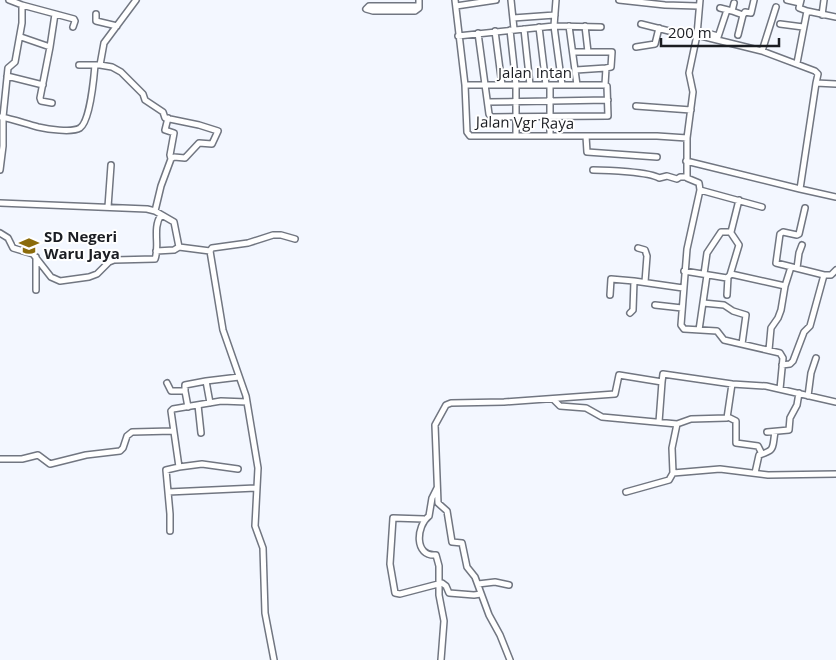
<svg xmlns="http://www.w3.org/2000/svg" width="836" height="660" font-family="'Open Sans',sans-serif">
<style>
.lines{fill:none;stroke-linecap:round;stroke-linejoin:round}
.minor-casing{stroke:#717681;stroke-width:8}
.minor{stroke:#fff;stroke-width:5}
.labels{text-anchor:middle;stroke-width:4;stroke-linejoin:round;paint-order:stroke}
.street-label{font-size:15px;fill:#1b1d22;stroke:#fff}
.poi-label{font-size:15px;font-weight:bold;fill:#1b1d22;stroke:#fff;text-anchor:start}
</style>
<rect width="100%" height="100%" fill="#f3f7ff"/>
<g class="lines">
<defs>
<path id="minor" d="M455,0L465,85L467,132L470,136H657L687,138
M511,0L514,29
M556,0L554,26L562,85
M619,0L665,5L698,6
M700,0L697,35L689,73L693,92L687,138V178L699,183L700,190L687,249L681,325L684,329L717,331L724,340L780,353L783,358L780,389
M787,0L800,3
M22,5L74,19L75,21L73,27
M419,6H369L366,9L373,11H415L419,8V0
M456,6L496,0
M720,8L732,11L734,3
M732,11L743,15L738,35
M807,11L836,17
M96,14V21L117,26
M743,15L745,12L751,13L754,0
M822,15L824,0
M513,18L555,15
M641,24L677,33L697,35L762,51L815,71L818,74L816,83
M780,24L803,27
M569,26L577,85
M585,26L588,52
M539,27L546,85
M524,29L530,85
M510,30L516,85V136
M495,31L502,85
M478,33L489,114L491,117L608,116L607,86L605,85L606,68L576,70
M458,36L554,26L601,27
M21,37L50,47L55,14
M706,37L707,33L718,36
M717,40L727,10
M50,47L40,98L41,101L52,103
M636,47L655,44L659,28
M762,51L776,7
M573,52H612L611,67L606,68
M797,63L807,11L799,8L801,0
M79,65H100L112,67L121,72L143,94L145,100L163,112L165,118L199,125L218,131L212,144L199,143L185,158L174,157L171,159
M100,65L104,43L136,0
M7,76L43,85
M836,84L816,83L800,189L836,197
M465,85H605
M550,85V136
M488,102L608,100
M636,106L691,110
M1,117C13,119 26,124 38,127C47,129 72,133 80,128C90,121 94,77 95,65
M586,136L587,152L657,157
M686,161L800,189
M0,170L3,146V117L8,68L15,62L22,23V5L9,0
M593,170C607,170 650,172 659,178L667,176L677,179L680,177H687
M700,190L762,207
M0,203L147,209L155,211L174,222L179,247L210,251L223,330L246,396L258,468L255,526L263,548L265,613L274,660
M108,207L111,165
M805,208L799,234L797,235L783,232L780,234L776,263L824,275
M155,211L161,186L171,159L170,155L174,133L165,130L168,118
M0,233L8,238L13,248L33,254L51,277L60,281L89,277L97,274L109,262L114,260L155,259C160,246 152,228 161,215
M638,248L645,250L647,256L645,282
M156,251L174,250L179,247
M210,251L212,248L248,243L273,235H281L295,239
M797,268L799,253L802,245
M684,271L727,278L731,274L785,286
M704,274L707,253L721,232H731L739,200
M730,275L739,245L731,233
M36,290V257
M610,295L611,279L634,281
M727,295L728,277
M703,303L724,305L733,311L746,315L742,344
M655,305L682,308
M630,313L633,310L634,281L683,288
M699,330L707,275
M769,350L771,328L778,318L781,310L785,286L791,267
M782,365L790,364L793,361L804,332L810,326L824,275H831L836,270
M167,383L171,391H185L188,407
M185,391V385L206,381
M808,396L811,373L816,358
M553,399L560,406L586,408L602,417L677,424L691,419L727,418L732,384
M210,403L206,381L239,377
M198,405L201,433
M728,417L736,421V443L758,446L762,454
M659,422L662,382
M767,432L789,430L790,418L797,405L799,393
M0,459H22L38,455L50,464L86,455L120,451L123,448L127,436L132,432L173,431
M179,467L202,464L238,469
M673,473L720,469L768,475L836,474
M755,473L759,455C776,450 772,448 775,432
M437,488L432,498L429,516C416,526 414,557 436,555L439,566V595L444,621L441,660
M168,492L256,488
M626,492L669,480L673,473L672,448L677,424
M424,519L393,518L390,564L395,593L400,594L442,583L446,586L449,593L474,595L481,594
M170,531V514L166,470L179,467L171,411L173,409L221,401L247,402
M478,584L495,582L509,585
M510,660L500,635L489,615L475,577L467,567L462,543L452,542L447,511L438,503L435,425L446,405L451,403L504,402L615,394L619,375L662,382L663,374L732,384L766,386L836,402"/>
</defs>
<use href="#minor" class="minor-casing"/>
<use href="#minor" class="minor"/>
</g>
<defs>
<symbol id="school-bare" viewBox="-9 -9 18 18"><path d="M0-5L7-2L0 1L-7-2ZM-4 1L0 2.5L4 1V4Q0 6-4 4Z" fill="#8b6b0b" stroke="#fff" stroke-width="2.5" paint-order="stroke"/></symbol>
</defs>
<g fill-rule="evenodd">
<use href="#school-bare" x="15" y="232" width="28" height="28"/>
</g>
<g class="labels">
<g class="street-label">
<text x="535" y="78">Jalan Intan</text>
<text transform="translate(525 123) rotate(1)" y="5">Jalan Vgr Raya</text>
</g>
<g class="poi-label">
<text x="44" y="242">SD Negeri<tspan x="44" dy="17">Waru Jaya</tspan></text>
</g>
</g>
<path d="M661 38v8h118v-8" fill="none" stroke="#1b1d22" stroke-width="2.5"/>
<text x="668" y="38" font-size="15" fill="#1b1d22" stroke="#ffffff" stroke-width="4" paint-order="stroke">200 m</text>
</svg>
